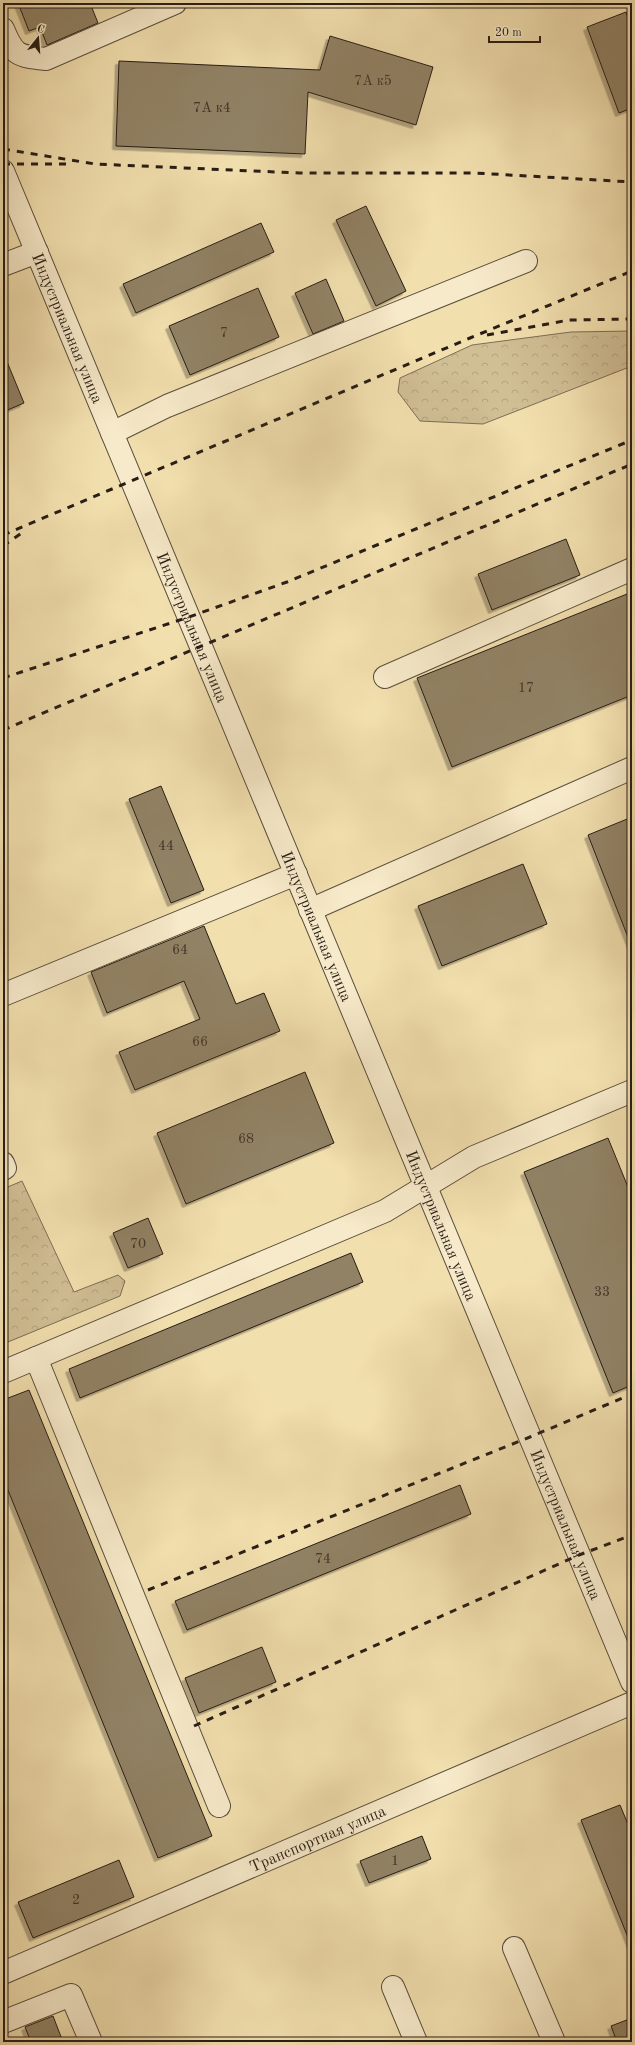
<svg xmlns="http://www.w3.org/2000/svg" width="635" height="2045" font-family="'Old Standard TT',serif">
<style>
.forest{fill:url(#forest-crowns);stroke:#7c6e55}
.building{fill:#918265;stroke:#281d16;filter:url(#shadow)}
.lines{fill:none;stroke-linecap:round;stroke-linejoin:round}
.minor-casing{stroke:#5a4e3c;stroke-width:24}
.minor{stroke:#f7eaca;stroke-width:22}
.rail{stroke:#281d16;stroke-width:3;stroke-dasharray:7 7;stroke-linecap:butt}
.labels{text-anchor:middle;stroke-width:3;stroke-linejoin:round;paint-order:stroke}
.number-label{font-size:14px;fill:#42362a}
.street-label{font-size:16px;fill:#281d16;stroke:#f7eaca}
</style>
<defs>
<pattern id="forest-crowns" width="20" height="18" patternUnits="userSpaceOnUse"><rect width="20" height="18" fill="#d0be94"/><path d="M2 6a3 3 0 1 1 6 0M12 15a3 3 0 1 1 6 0" fill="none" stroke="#b3a37f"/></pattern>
<filter id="shadow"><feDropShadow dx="-3.5" dy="3.5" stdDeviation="0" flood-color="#0004"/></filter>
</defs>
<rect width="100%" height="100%" fill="#f2dfae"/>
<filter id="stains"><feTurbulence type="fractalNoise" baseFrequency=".005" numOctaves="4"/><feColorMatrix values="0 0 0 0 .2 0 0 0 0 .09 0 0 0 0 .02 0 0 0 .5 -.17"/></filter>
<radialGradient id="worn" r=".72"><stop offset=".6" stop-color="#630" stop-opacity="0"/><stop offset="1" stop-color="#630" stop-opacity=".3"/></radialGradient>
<path class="forest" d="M632,331V366L483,424L420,421L398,392L400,378L472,345L571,332Z
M22,1181L74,1292L118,1275L125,1281L120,1296L3,1344V1189Z"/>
<path class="building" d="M18,3H90L98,23L47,45L40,27L29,31Z
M626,12L632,29V108L619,113L587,27Z
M330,36L433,67L416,125L308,92L305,154L116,146L119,61L320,70Z
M366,206L406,291L376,306L336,220Z
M261,223L274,252L136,313L123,284Z
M326,279L344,321L313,334L295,293Z
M258,288L279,337L190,375L169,326Z
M3,352L24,403L3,412Z
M566,539L580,575L492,610L478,574Z
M632,592V695L452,767L417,678Z
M161,786L204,890L171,903L129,799Z
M632,817V945H631L588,835Z
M523,864L547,924L442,966L418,906Z
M204,926L236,1004L264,993L280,1031L135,1090L119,1052L200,1019L184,981L107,1013L91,972Z
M305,1072L334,1143L186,1204L157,1133Z
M608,1138L632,1197V1385L613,1393L524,1172Z
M148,1218L163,1254L128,1268L113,1233Z
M351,1253L363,1282L80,1398L69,1369Z
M29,1390L212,1836L158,1858L3,1478V1400Z
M460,1485L471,1514L187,1630L175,1601Z
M262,1647L276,1682L199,1713L185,1678Z
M620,1805L632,1834L631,1945L581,1820Z
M422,1836L431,1859L369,1883L360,1861Z
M119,1860L134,1897L33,1938L18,1902Z
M53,2016L63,2042H31L25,2027Z
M632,2018V2042H617L611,2026Z"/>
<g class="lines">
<defs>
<g id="minor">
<path d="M3,29C14,56 18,56 46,59L175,3"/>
<path id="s1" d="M3,171L632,1682"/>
<path d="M3,265L37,252"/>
<path d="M112,433L167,406L526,261"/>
<path d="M385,677L632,569"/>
<path d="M310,910L632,768"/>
<path d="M3,995L296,874"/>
<path d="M3,1163L5,1168L3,1169"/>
<path d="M36,1358L219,1806"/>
<path d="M3,1372L385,1211L474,1157L632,1091"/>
<path d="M514,1948L554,2042"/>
<path id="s2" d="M3,1973L632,1703"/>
<path d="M393,1987L416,2042"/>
<path d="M3,2022L71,1995L91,2042"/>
</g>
</defs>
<use href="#minor" class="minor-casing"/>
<use href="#minor" class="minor"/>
<path class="rail" d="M3,149L95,164L299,173H475L632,182
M3,164H69
M487,335L569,320L632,319
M3,535L470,338L632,271
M3,546L26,530
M3,678L189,617L287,582L632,440
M3,730L632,464
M148,1590L530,1437L632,1394
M194,1726L579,1555L632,1535"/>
</g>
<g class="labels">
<g class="number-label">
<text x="373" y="85">7А к5</text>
<text x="212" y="112">7А к4</text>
<text x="224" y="337">7</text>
<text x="526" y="692">17</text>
<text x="166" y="850">44</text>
<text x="180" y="954">64</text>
<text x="200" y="1046">66</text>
<text x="246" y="1143">68</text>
<text x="138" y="1248">70</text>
<text x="602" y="1296">33</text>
<text x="323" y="1563">74</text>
<text x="395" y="1865">1</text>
<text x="76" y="1904">2</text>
</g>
<g class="street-label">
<text dy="6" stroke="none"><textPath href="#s1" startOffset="170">Индустриальная улица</textPath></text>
<text dy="6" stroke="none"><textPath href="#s1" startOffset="494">Индустриальная улица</textPath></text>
<text dy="6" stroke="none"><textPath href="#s1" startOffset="818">Индустриальная улица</textPath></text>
<text dy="6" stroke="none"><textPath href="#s1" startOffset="1142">Индустриальная улица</textPath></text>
<text dy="6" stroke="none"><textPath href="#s1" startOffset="1466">Индустриальная улица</textPath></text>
<text dy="6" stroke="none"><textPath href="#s2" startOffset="342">Транспортная улица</textPath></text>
</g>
</g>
<rect width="635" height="2045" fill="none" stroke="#f2dfae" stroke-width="16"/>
<rect x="4" y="4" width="627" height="2037" fill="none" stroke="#281d16" stroke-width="2"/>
<rect x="8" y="8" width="619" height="2029" fill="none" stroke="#281d16"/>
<g transform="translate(38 38) rotate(17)" stroke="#f7eaca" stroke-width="3" paint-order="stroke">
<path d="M0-3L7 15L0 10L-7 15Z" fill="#281d16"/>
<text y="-6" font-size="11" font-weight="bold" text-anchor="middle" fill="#281d16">С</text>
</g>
<path d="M489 36v6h51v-6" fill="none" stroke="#281d16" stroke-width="2"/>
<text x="495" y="36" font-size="12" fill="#281d16" stroke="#f7eaca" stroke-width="3" paint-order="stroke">20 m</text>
<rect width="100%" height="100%" filter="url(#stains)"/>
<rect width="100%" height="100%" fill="url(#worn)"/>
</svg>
